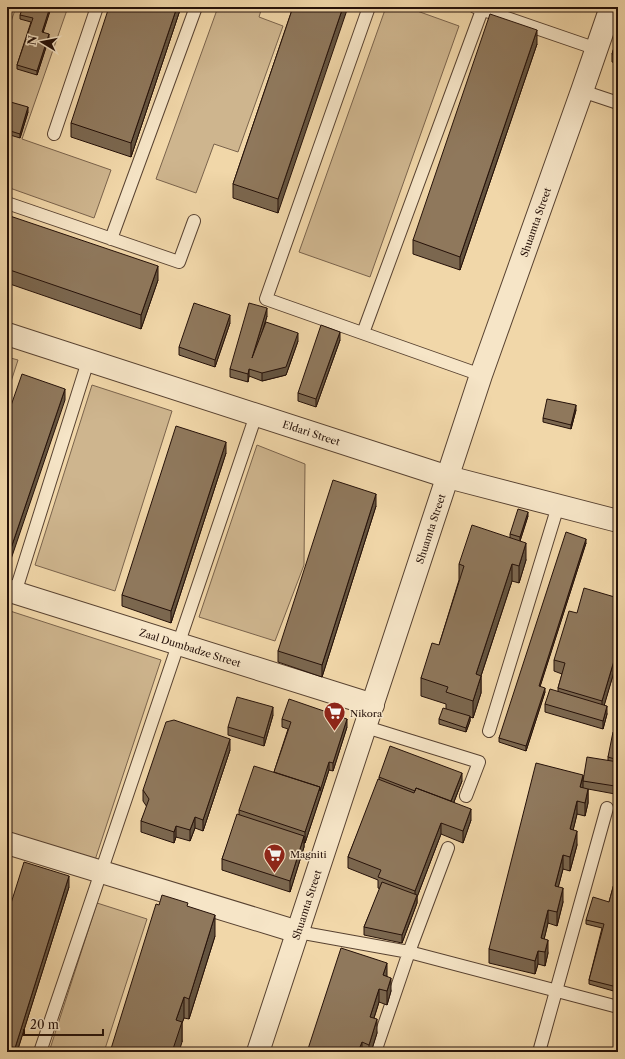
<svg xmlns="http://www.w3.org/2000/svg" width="625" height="1059" font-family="'Libre Caslon Text',serif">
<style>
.green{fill:#ceb58e;stroke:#7a634c}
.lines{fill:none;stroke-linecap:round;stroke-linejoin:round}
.service-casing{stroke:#584231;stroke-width:14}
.minor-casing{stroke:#584231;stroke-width:24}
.service{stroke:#f6e5c7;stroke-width:12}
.minor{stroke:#f6e5c7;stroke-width:22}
.wall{fill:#7b674f;stroke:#251109}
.shaded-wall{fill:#645440;stroke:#251109}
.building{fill:#8f785c;stroke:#251109}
.labels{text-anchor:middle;stroke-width:3;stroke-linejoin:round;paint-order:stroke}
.street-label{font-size:10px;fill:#251109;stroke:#f6e5c7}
.poi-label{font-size:10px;fill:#251109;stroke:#f6e5c7;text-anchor:start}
</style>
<rect width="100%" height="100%" fill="#f1d7a9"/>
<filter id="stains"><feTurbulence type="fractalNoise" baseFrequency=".005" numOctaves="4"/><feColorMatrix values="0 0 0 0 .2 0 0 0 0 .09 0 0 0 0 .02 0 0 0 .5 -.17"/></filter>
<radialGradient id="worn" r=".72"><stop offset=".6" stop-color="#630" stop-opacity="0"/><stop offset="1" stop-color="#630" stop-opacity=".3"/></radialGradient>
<path class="green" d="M16,7H68L22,139L111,170L94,218L7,187V33Z
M218,7H262L259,17L283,26L238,152L214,144L196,193L156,179Z
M386,7H406L459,26L370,277L299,252Z
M7,357L18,360L7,394Z
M92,385L172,411L115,591L35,565Z
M257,445L305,464L304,565L275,641L199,617Z
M7,610L161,660L95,860L7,832Z
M97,903L147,919L104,1052H49Z"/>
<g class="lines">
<defs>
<path id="service" d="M369,7L266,299L481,375
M475,7L597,49
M582,91L618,103
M54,134L97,7
M7,203L179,262L194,221
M111,239L196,7
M363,333L482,10
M15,593L88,361
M366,727L479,762L466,796
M489,731L558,506
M298,932L409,952L618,1007
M40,1052L256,415
M375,1052L409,952L448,848
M539,1052L607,808"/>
<g id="minor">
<path id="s1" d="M7,334L448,477L618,521"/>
<path id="s2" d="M7,590L373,705"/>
<path d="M7,843L298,932"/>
<path id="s3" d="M258,1052L481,375L582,91L611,7"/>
</g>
</defs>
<use href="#service" class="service-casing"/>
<use href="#minor" class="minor-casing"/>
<use href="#service" class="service"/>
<use href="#minor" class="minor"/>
</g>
<path class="wall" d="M51,7L43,32L49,38L37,75L17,69V65L31,22L20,19V15Z
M181,7L131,157L71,137V123Z
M293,7L278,213L233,198V184Z
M618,35V64L612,62V54Z
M537,44L460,270L413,254V240Z
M7,101L28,112L20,138L7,134Z
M7,215L158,280L141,329L7,283Z
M267,316L262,333L298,341L286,375L262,381L249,376L248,382L230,377V369Z
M230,323L215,367L179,355V347Z
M340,340L316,407L298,401V393Z
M576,410L571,429L543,422V418Z
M226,453L171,623L122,606V595Z
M376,506L322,677L278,662V651Z
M528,516L520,541L526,560L519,583L512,581L481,676V693L473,718L470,717V721L466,732L439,724V719L446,709V704L421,696V678L439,645L459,580V564L510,538V534Z
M586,543L540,686L545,692L526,751L499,742V738Z
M618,598V666L616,665L604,705L607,714L603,729L545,712V704L558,691V688L562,674L554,671V660Z
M273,715L264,746L228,735V727Z
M282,719L347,727L333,771L329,770L305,843H304V847L290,892L222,870V859L239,815V810L274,772L288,729L282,727Z
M618,733V778L615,794L588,789V803L585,816L577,814L573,830L577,845L570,871L563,869L558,887L563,902L557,926L548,923L544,939L548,953L545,966L538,964L535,974L489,963V949L583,781L608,760V757Z
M230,750L203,831L195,828L190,841L176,837L174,843L141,832V821L147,807L143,801V790Z
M379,777L462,781L454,802L471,820L463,843L441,834L417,897V903L402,943L364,935V927L380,889L378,888V880L348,868V857L379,780Z
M618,869L617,992L589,984V980L602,928L586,924V920L609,902Z
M69,887L17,1052H7V916Z
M159,905L188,907L215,936L189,1019L184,1018L182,1023V1042Z
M387,976L391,991L387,1005L379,1002L374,1018L377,1033L371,1052H307Z"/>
<path class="shaded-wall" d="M50,7H51V8L42,36V32Z
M177,7H181L131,157V143Z
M343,7H348L278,213V199Z
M537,30V44L460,270V257Z
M49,34V38L37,75V71Z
M28,107V112L20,138V134Z
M158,266V280L141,329V315Z
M267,308V316L252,366V358Z
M230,315V323L215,367V360Z
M340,332V340L316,407V399Z
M298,333V341L286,375L262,381V373Z
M249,369V376L248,382V374Z
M65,389V400L7,571V560Z
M576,405V410L571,429V425Z
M226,442V453L171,623V611Z
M376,494V506L322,677V665Z
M528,512V516L520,541V537Z
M586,539V543L539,690V686Z
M526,543V560L519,583V566Z
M512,564V581L476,691V674Z
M616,654V665L602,713V701Z
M481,676V693L473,718V701Z
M545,688V692L526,751V746Z
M607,706V714L603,729V721Z
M273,707V715L264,746V738Z
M470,716V721L466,732V728Z
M347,719V727L333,771V763Z
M230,739V750L203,831V820Z
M329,762V770L305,843V832L320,787Z
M618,770V778L615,794V786Z
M462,773V781L450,812V804Z
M583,775V789L580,787Z
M588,789V803L585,816V803Z
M577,801V814L570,843V829Z
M471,809V820L463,843V831Z
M195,817V828L190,841V830Z
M441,823V834L417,897V903L402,943V935L415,901V891Z
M176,826V837L174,843V832Z
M577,831V845L570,871V857Z
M304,836V847L290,892V881Z
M563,855V869L555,900V886Z
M69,876V887L17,1052H15V1048Z
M563,888V902L557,926V912Z
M548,910V923L541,952V938Z
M215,915V936L189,1019V999Z
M548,940V953L545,966V952Z
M538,951V964L535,974V961Z
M387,963V977L383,975Z
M391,978V991L387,1005V991Z
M379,989V1002L370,1030V1017Z
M184,997V1018L182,1023V1042L179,1052H172L176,1020Z
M377,1019V1033L371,1052H369V1045Z
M362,1042V1052H358Z"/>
<path class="building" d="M23,7H50L42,32L49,34L37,71L17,65L33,18L20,15Z
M109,7H177L131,143L71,123Z
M293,7H343L278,199L233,184Z
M490,14L537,30L460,257L413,240Z
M618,35V56L612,54Z
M7,101L28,107L20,134L7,130Z
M7,215L158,266L141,315L7,269Z
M194,303L230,315L215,360L179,347Z
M249,303L267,308L252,358L266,322L298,333L286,367L262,373L249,369L248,374L230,369Z
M321,325L340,332L316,399L298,393Z
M22,374L65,389L7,560V417Z
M547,399L576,405L571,425L543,418Z
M176,426L226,442L171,611L122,595Z
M333,480L376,494L322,665L278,651Z
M518,509L528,512L520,537L510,534Z
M472,525L526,543L519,566L512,564L476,674L481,676L473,701L446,692L448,687L421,678L432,643L439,645L464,566L459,564Z
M566,532L586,539L539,686L545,688L526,746L499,738Z
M584,588L618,598V654H616L602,701L558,688L565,663L554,660L569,611L577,613Z
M550,689L607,706L603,721L545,704Z
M237,697L273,707L264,738L228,727Z
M289,699L347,719L333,763L329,762L320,791V787L274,772L291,722L282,719Z
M443,708L470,716L466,728L439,719Z
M174,720L230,739L203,820L195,817L190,830L176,826L174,832L141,821L149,799L143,790L166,722Z
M613,732L618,733V760L608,757Z
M390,746L462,773L451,801L416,788L415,791L379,777Z
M587,757L618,762V770L615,786L583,781Z
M536,763L583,775L580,787L588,789L585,803L577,801L570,829L577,831L570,857L563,855L555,886L563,888L557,912L548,910L541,938L548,940L545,952L538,951L535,961L489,949Z
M254,766L320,787L305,832L239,810Z
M378,779L414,793L416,788L471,809L463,831L441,823L415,891L378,877L381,870L348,857Z
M237,814L304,836L290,881L222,859Z
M24,862L69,876L15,1048L7,1045V916Z
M618,869V985L617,987L589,980L604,924L586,920L593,897L609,902Z
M382,882L417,895L402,935L364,927Z
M162,895L188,903L187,906L215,915L189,999L184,997L176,1020L182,1022L172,1052H110L156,904L159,905Z
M341,948L387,963L383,975L391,978L387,991L379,989L370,1017L377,1019L369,1045L362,1042L358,1052H307Z"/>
<defs>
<symbol id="supermarket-pin" viewBox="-11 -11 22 30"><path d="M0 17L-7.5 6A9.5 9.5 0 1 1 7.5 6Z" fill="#8f2418" stroke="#f6e5c7"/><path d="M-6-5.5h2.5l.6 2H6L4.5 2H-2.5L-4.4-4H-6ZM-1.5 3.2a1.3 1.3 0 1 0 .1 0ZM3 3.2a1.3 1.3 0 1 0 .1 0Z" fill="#fff"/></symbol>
</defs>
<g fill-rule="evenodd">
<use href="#supermarket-pin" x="322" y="700" width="25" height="34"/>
<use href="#supermarket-pin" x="262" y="842" width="25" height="34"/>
</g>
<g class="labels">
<g class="street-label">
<text dy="4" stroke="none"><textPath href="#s3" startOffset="875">Shuamta Street</textPath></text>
<text dy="4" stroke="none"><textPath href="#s1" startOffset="320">Eldari Street</textPath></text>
<text dy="4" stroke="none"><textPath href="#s3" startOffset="551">Shuamta Street</textPath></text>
<text dy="4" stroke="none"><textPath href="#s2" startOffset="192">Zaal Dumbadze Street</textPath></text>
<text dy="4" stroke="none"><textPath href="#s3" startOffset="155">Shuamta Street</textPath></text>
</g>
<g class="poi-label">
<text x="350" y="717">Nikora</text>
<text x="290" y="858">Magniti</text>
</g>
</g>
<rect width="625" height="1059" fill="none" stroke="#f1d7a9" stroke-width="24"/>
<rect x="8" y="8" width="609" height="1043" fill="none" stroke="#251109" stroke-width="2"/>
<rect x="12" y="12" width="601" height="1035" fill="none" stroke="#251109"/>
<g transform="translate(42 42) rotate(280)" stroke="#f6e5c7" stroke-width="3" paint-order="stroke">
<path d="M0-3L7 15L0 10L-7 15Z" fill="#251109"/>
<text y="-6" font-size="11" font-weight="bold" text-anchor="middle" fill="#251109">N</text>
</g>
<path d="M24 1029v6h79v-6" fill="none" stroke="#251109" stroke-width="2"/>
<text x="30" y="1029" font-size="12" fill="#251109" stroke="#f6e5c7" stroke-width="3" paint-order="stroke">20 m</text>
<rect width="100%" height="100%" filter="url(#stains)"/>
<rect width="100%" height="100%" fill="url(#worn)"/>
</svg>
